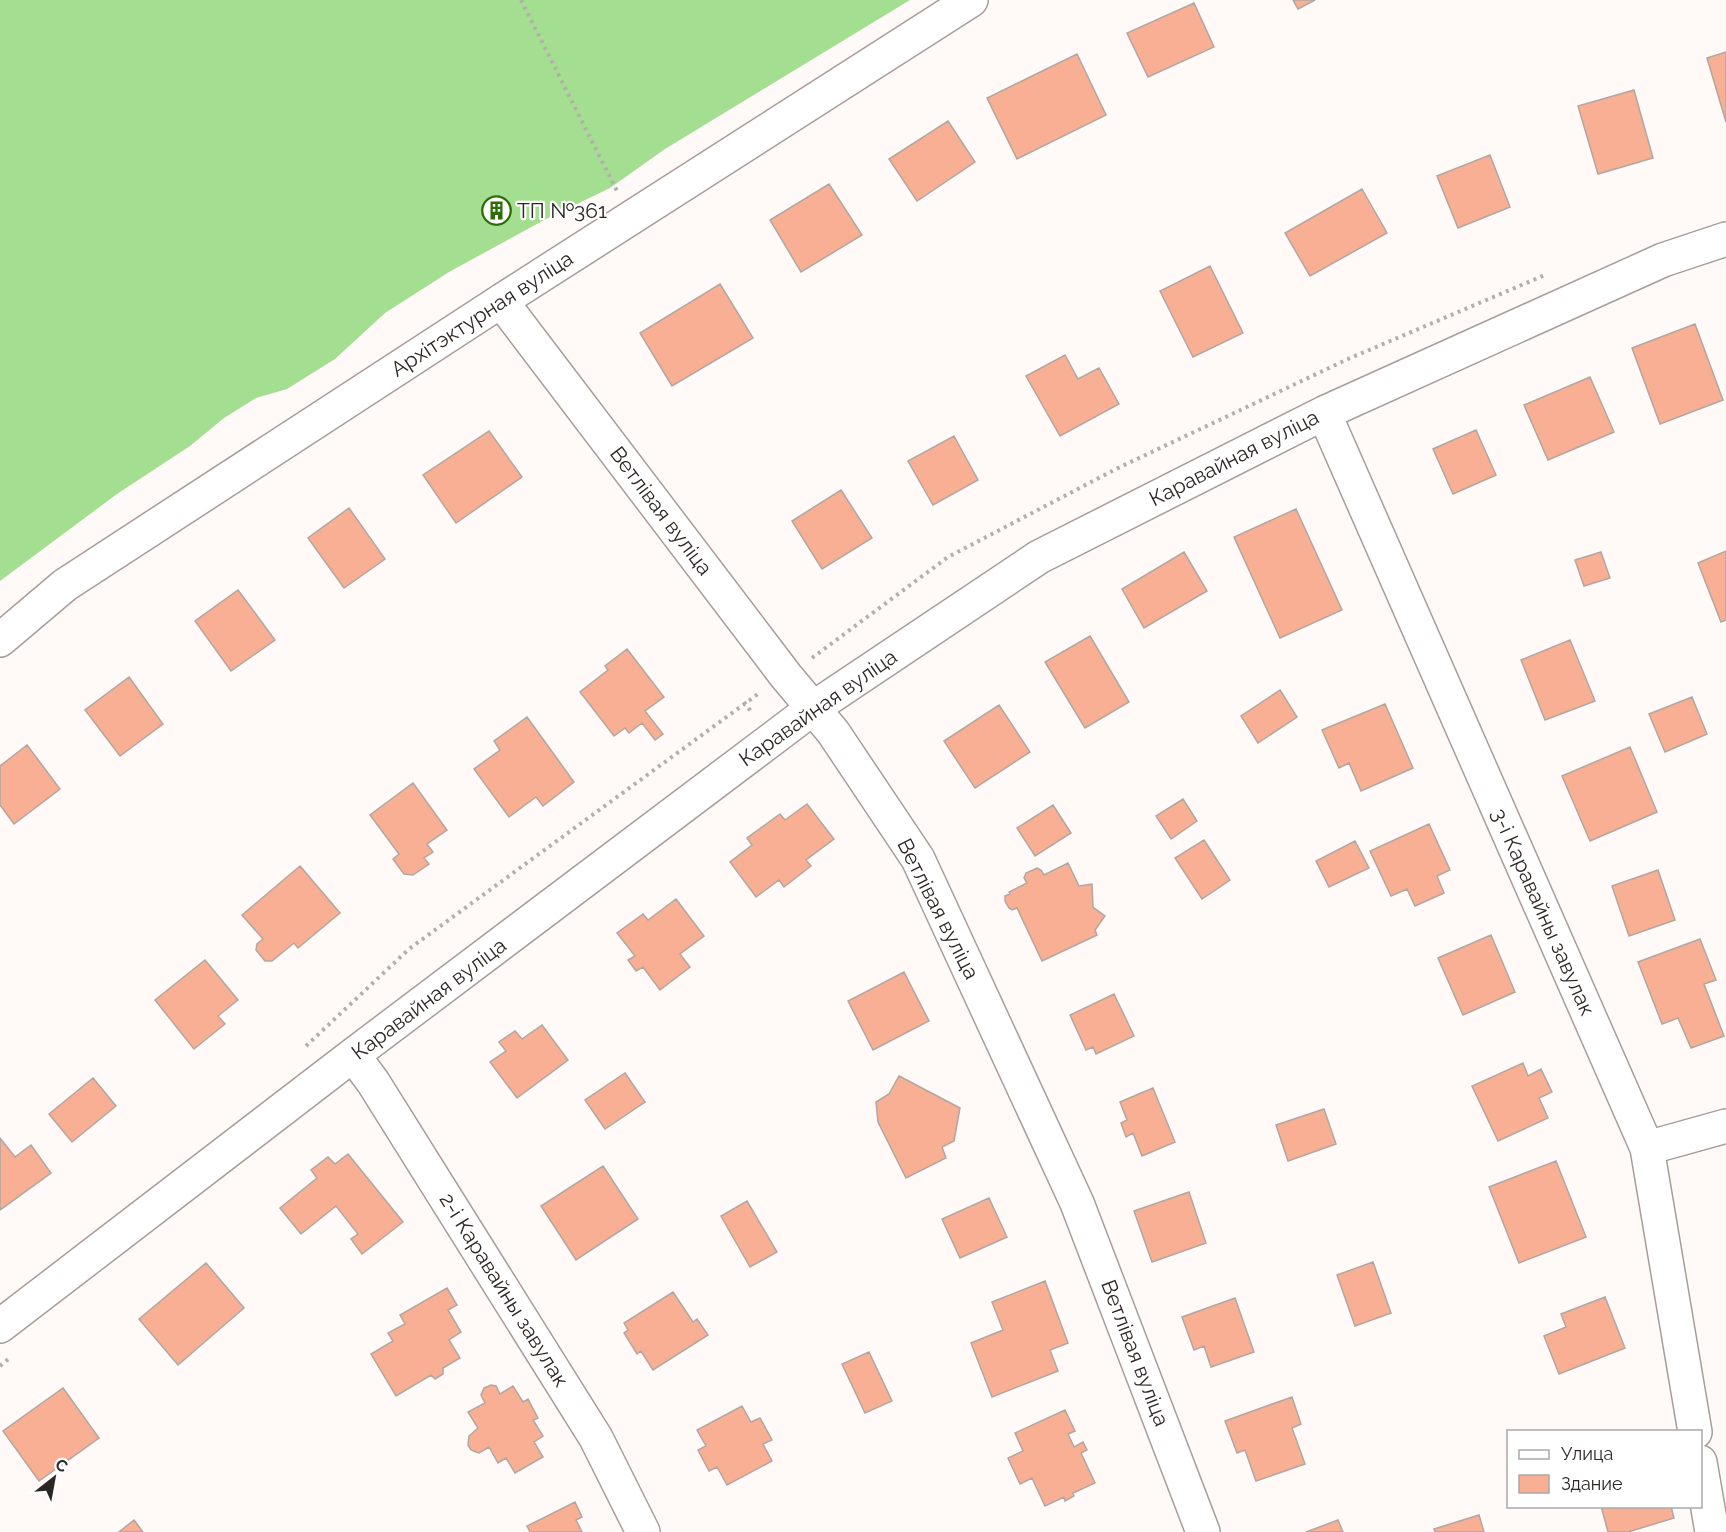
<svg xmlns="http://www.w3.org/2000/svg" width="1726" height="1532" font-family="Raleway,sans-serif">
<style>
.forest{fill:#a4de91}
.building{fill:#f9af93;stroke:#b2a6a1;stroke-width:1.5}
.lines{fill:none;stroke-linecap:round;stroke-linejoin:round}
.minor-casing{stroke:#a89d98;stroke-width:36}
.path{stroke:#b4afad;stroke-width:4;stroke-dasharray:3 4.5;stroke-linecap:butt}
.minor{stroke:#fff;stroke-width:33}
.labels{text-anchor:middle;stroke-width:4.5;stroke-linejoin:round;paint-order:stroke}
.poi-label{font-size:21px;fill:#2c2725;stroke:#fff;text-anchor:start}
.street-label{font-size:21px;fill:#2c2725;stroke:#fff}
</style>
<rect width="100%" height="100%" fill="#fffaf8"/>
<path class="forest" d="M0,0H910L665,149L610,188L546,219L449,272L385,313L335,359L287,389L256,398L224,418L190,446L117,494L0,581Z"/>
<path class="building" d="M1293,0H1315L1298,9Z
M1194,3L1214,47L1148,77L1127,33Z
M1726,52V122L1707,58Z
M1077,54L1106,115L1017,159L987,98Z
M1634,90L1653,158L1598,174L1578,106Z
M948,121L975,162L917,201L889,159Z
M1490,155L1510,207L1458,228L1437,176Z
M829,184L862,235L801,272L770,220Z
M1362,189L1387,233L1310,276L1285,233Z
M490,199L509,211L501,223L482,210Z
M1210,266L1243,333L1193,357L1160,291Z
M720,284L753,338L672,386L640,333Z
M1695,324L1723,400L1660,424L1632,348Z
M1065,355L1078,379L1099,368L1119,404L1060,436L1026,376Z
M1590,377L1614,432L1548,460L1524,405Z
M1476,430L1496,475L1453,494L1433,449Z
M489,431L522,477L456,523L423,475Z
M954,436L978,480L933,505L908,461Z
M841,490L872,538L822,569L792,521Z
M349,508L385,559L344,588L308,538Z
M1296,509L1342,610L1280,638L1234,537Z
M1726,551V620L1721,622L1698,563Z
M1184,552L1207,591L1144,628L1122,589Z
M1601,552L1610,578L1584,586L1575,560Z
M238,590L275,640L231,671L195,621Z
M1090,636L1129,702L1085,728L1045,662Z
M1570,640L1595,701L1545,720L1521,660Z
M627,649L664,697L645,711L663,734L655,740L642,723L629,733L625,728L614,736L580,692L608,670L605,666Z
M129,677L163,724L120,756L85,710Z
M1280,690L1297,717L1258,743L1241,716Z
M1692,697L1707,734L1665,752L1649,714Z
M1385,704L1413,768L1361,791L1349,763L1339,768L1322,730Z
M999,705L1030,752L975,788L944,741Z
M527,717L574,782L543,806L536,797L509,817L474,769L500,750L494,741Z
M27,745L60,789L14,824L0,805V766Z
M1630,747L1657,812L1590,841L1562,776Z
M413,783L447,830L427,844L433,852L424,858L429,864L413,875L404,874L393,859L399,854L370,815Z
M1183,799L1197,821L1171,839L1156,816Z
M807,804L834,839L806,860L811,866L784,887L779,880L756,897L730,862L752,845L747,838L780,814L785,820Z
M1053,805L1071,833L1035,856L1017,828Z
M1429,824L1450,870L1437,876L1444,893L1415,906L1407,889L1391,896L1370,851Z
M1204,840L1230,880L1202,899L1175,858Z
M1355,841L1369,868L1329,887L1316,861Z
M1068,863L1079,886L1092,884L1093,907L1105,916L1095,930L1097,935L1042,961L1017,908L1012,910L1009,908L1005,901V896L1010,894L1009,892L1027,883L1024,878L1026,873L1037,868L1041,870L1044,875Z
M300,866L340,913L298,948L294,943L272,961H265L256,950L257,944L263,939L242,915Z
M1658,870L1675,920L1629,936L1612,886Z
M676,899L704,936L680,954L690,967L660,990L643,967L636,971L628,960L635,956L617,933L643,914L648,920Z
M1491,935L1515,992L1463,1015L1438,958Z
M1700,939L1716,980L1704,984L1724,1036L1691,1048L1678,1018L1662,1024L1638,962Z
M205,960L238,1000L218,1016L225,1024L194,1049L155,1000Z
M904,972L929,1021L873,1050L848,1001Z
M1114,994L1134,1036L1096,1054L1093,1047L1086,1050L1070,1015Z
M542,1025L568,1060L517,1098L490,1062L506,1051L499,1042L515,1031L522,1039Z
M1523,1063L1528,1076L1541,1069L1552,1092L1539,1098L1548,1118L1498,1141L1472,1086Z
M625,1073L645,1102L605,1129L585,1100Z
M899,1076L960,1108L954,1141L942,1147L946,1158L906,1178L878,1122L876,1102L889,1094Z
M93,1078L116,1106L72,1142L49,1114Z
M1153,1088L1175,1142L1142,1156L1133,1133L1126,1137L1121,1123L1127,1120L1120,1102Z
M1324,1109L1336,1144L1288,1161L1276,1125Z
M0,1138L15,1157L31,1145L51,1173L0,1210Z
M348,1154L403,1222L362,1254L351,1239L358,1234L336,1206L301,1234L280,1208L317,1178L311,1170L328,1157L335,1164Z
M1556,1161L1586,1237L1519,1263L1489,1187Z
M603,1166L638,1219L576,1260L541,1206Z
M1189,1192L1206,1243L1152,1262L1134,1211Z
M989,1198L1007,1237L960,1258L942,1219Z
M747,1201L777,1252L750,1267L721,1216Z
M1373,1262L1391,1313L1355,1326L1337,1275Z
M206,1263L244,1308L178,1365L139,1319Z
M1045,1281L1068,1343L1050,1350L1058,1371L992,1397L971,1343L1003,1330L992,1302Z
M447,1288L457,1305L448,1310L461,1332L449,1340L460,1358L443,1368V1374L435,1379L431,1375L396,1396L371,1354L393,1341L388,1333L405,1324L400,1315Z
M673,1292L693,1322L697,1319L708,1335L653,1370L641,1351L637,1354L624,1333L628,1330L624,1323Z
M1605,1297L1625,1348L1559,1374L1544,1336L1566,1327L1561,1314Z
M1235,1298L1254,1352L1211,1367L1204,1346L1194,1350L1182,1317Z
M869,1352L892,1401L865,1413L842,1364Z
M491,1385L496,1386L500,1394L513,1386L523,1402L528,1399L538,1418L533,1420L543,1436L534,1442L543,1457L515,1473L506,1458L498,1463L489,1447L479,1453L476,1452L471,1450L468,1445L469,1436L478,1428L468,1412L485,1403L481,1395L484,1388Z
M63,1388L99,1438L39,1481L3,1431Z
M1292,1397L1301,1424L1292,1428L1305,1464L1256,1481L1245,1450L1237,1453L1225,1421Z
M742,1406L751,1422L760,1418L772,1440L763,1444L772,1461L727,1485L717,1467L709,1471L698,1450L706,1446L697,1430Z
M1065,1410L1075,1431L1068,1434L1074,1447L1083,1442L1087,1450L1081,1453L1095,1483L1073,1493L1074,1496L1065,1501L1064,1497L1045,1506L1032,1478L1020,1484L1008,1458L1023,1451L1015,1433Z
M575,1502L582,1517L576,1520L582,1532H530L527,1526Z
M1601,1506H1671L1674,1518L1628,1532H1608Z
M1479,1515L1484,1532H1435L1434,1529Z
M134,1520L143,1532H119Z
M1338,1520L1343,1532H1306Z"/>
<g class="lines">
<defs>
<path id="minor" d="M501,301L786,676L833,732L918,859L1077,1203L1203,1532
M1324,413L1647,1148L1695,1432
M0,640L65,585L501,301L971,0
M353,1055L373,1082L596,1438L643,1532
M1647,1148L1726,1126
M0,1326L353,1055L812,709L1039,557L1324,413L1663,260L1726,239
M1700,1462L1712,1532"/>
</defs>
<use href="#minor" class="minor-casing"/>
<path class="path" d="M521,0L617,191
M812,658L948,557L1116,469L1348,359L1545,275
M744,702L753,714
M306,1046L409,949L758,694
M0,1366L11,1357"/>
<use href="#minor" class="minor"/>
</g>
<defs>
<symbol id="building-ring" viewBox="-11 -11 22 22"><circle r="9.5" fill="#fff" stroke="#2c6e06" stroke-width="1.5"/><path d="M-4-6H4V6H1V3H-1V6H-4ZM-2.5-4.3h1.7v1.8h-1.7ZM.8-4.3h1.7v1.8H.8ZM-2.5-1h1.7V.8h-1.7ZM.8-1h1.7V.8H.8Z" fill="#2c6e06"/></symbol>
</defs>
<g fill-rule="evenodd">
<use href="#building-ring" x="480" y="194" width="33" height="33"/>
</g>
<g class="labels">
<g class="poi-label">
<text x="517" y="218">ТП №361</text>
</g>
<g class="street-label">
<text transform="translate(482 314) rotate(-33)" y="7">Архітэктурная вуліца</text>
<text transform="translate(1234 458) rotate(-27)" y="7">Каравайная вуліца</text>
<text transform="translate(661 511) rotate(53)" y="7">Ветлівая вуліца</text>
<text transform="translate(818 708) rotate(-35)" y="7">Каравайная вуліца</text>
<text transform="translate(938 909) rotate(63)" y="7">Ветлівая вуліца</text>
<text transform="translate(1543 912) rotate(66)" y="7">3-і Каравайны завулак</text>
<text transform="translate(429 999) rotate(-37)" y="7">Каравайная вуліца</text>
<text transform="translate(504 1290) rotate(58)" y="7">2-і Каравайны завулак</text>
<text transform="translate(1135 1353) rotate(69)" y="7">Ветлівая вуліца</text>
</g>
</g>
<rect x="1507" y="1430" width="195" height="78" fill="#ffffff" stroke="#aba9a8" stroke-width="1.5"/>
<rect x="1519" y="1450" width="30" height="9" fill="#ffffff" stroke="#aba9a8" stroke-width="1.5"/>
<text x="1561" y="1460" font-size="18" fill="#2c2725">Улица</text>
<rect x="1519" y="1475" width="30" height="18" fill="#f9af93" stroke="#aba9a8" stroke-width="1.5"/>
<text x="1561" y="1490" font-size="18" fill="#2c2725">Здание</text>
<g transform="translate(54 1478) rotate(31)" stroke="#ffffff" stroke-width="4.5" paint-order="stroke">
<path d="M0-4.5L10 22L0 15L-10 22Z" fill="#2c2725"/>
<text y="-9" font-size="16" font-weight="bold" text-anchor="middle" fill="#2c2725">С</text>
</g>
</svg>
